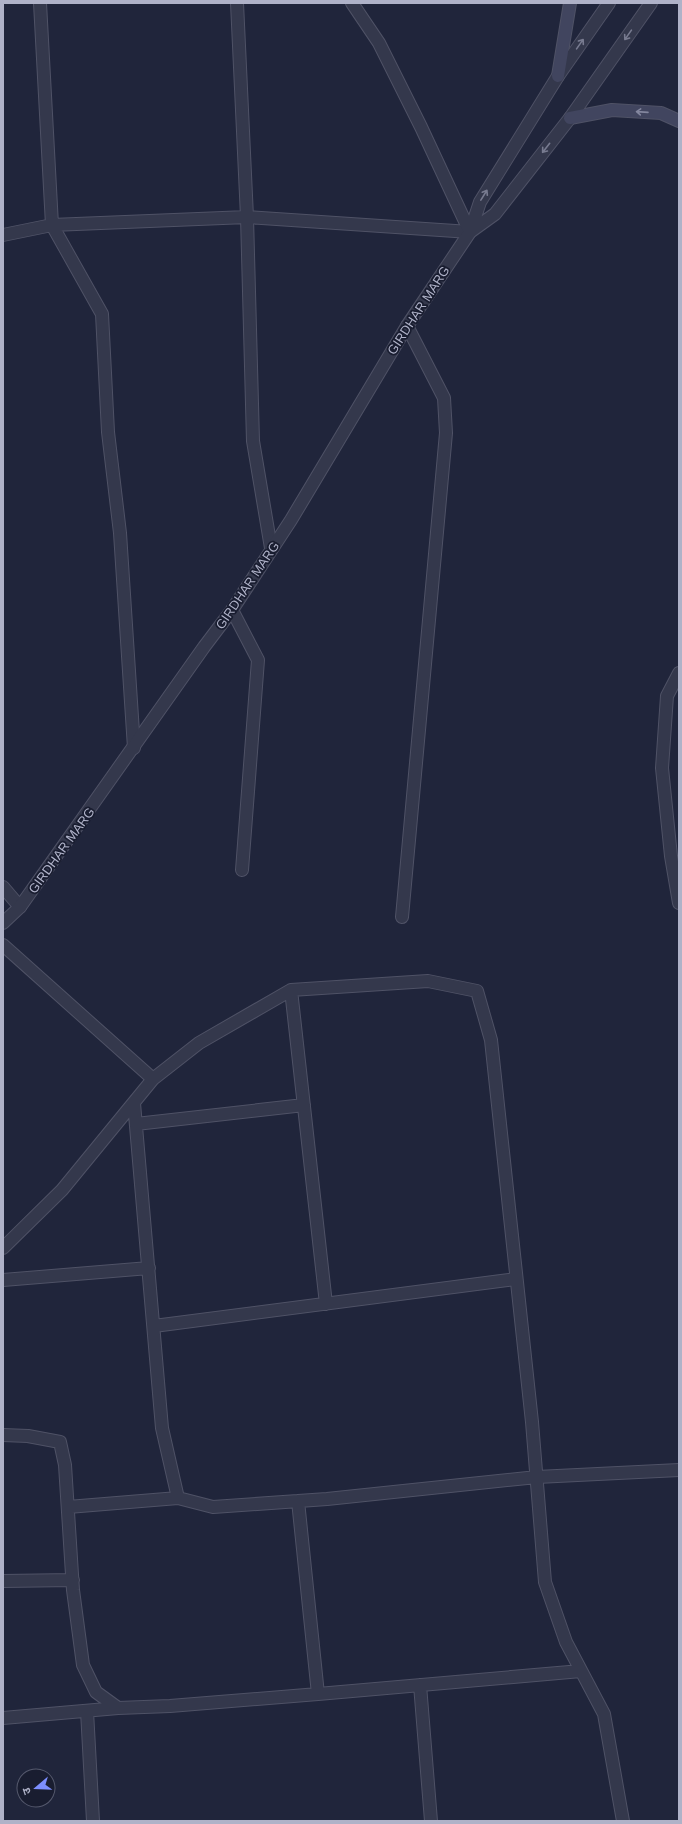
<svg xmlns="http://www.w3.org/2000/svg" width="682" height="1824" font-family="Arial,'Noto Sans Devanagari',sans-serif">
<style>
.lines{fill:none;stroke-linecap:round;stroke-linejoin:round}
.minor-casing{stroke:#4f5266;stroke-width:14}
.tertiary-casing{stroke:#4f5266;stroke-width:14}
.secondary-casing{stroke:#4f5266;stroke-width:14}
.minor{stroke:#34384c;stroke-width:12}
.tertiary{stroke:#34384c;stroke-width:12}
.secondary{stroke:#41455f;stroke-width:12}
.oneway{stroke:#787b90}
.oneway2{stroke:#83869e}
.labels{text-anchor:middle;stroke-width:3.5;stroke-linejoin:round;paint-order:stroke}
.street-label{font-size:13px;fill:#afb2c8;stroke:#191d30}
</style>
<rect width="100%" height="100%" fill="#20253b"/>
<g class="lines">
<defs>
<path id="minor" d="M40,3L52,225L102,314L108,432L120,533L134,748
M237,3L247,217L253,441L271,548
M3,235L52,225L247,217L470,232
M232,610L258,660L242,870
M679,673L667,696L662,768L671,856L679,903
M3,887L20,907
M402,917L446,433L444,398L407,326
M3,945L153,1079L199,1043L291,990L428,981L477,991L491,1040L532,1422L545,1582L566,1642L604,1714L623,1821
M291,990L326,1304
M134,1103L162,1428L178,1498L213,1507L327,1499L537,1477L679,1470
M136,1124L304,1105
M3,1248L62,1190L153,1079
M3,1280L149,1268
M154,1326L516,1279
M3,1435L28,1436L60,1442L65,1465L73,1590L83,1665L96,1692L118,1708L170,1706L318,1694L581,1671
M298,1501L318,1694
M68,1507L178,1498
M3,1581L73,1580
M420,1685L431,1821
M87,1711L93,1821
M3,1718L118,1708"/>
<path id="tertiary" d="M352,3L379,43L421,127L470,232
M470,232L495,214L570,118L651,3
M3,923L20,907L204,647L232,610L291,520L407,326L470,232L480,202L558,76L609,3"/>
<path id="secondary" d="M558,76L570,3
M570,118L612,110L661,113L679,121"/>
</defs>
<use href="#minor" class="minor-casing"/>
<use href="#tertiary" class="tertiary-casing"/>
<use href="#secondary" class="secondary-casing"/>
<use href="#minor" class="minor"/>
<use href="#tertiary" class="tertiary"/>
<use href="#secondary" class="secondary"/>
</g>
<defs><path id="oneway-shaft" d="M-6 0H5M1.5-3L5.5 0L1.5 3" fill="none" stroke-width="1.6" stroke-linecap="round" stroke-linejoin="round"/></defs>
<g class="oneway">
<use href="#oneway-shaft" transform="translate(628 35) rotate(125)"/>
<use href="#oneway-shaft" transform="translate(580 44) rotate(-55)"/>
<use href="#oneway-shaft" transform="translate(546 148) rotate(128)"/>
<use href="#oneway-shaft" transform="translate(484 195) rotate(-58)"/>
</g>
<use class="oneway2" href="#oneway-shaft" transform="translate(642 112) rotate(-176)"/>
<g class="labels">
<g class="street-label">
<text transform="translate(418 310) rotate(-57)" y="5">GIRDHAR MARG</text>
<text transform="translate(247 585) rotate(-56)" y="5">GIRDHAR MARG</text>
<text transform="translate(61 850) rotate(-54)" y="5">GIRDHAR MARG</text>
</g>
</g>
<rect width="682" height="1824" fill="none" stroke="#afb2c8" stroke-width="8"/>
<g transform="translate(36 1788) rotate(251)"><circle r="19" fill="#191d30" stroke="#55596d"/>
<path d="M0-3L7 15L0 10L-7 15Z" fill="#7c8eff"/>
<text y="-6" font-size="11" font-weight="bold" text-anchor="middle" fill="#afb2c8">उ</text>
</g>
</svg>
